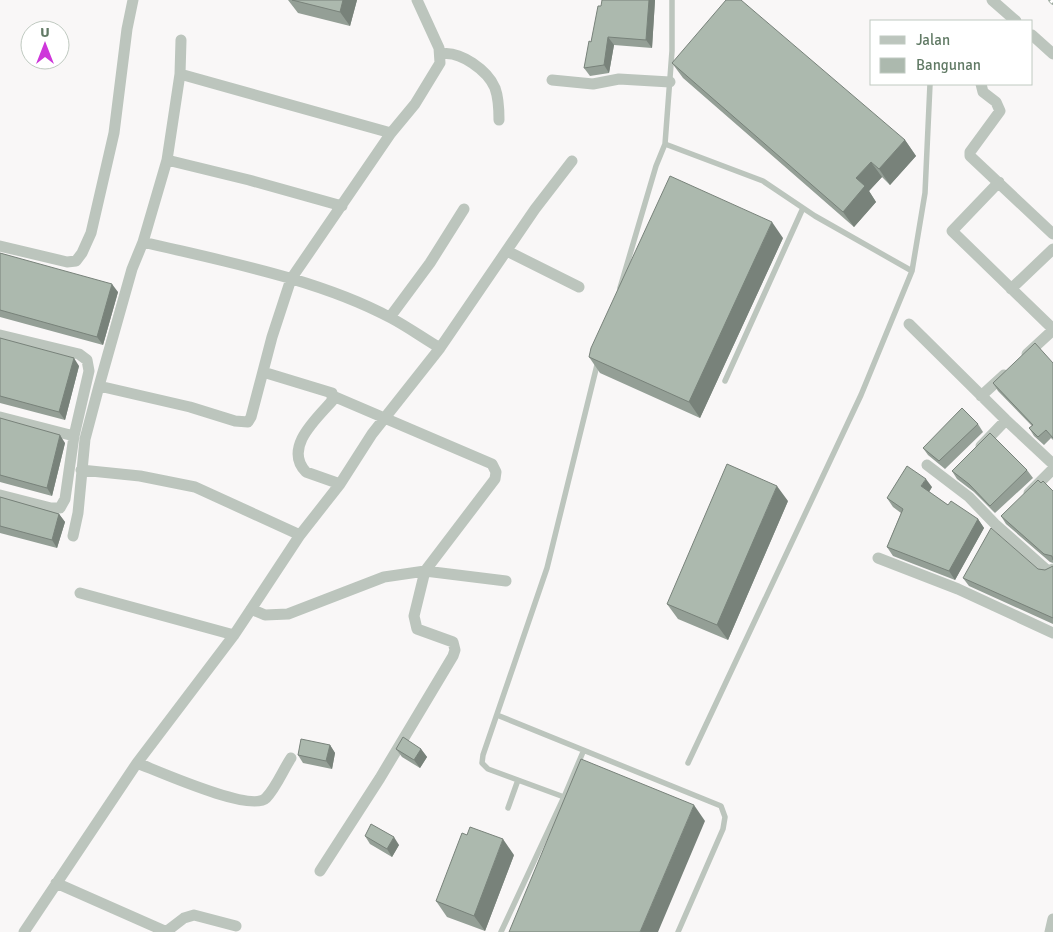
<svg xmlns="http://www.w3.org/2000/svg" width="1053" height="932" font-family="Signika,sans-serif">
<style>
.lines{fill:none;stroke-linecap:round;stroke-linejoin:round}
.service{stroke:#bcc5bd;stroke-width:5.5}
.minor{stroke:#bcc5bd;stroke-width:11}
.rail-casing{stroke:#9eaba0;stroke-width:5.5}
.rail{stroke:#fff;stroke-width:4;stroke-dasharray:11;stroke-linecap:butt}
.wall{fill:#949f96}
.shaded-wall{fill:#78827a}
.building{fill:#acb9ae;stroke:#78827a}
</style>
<rect width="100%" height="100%" fill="#f9f7f7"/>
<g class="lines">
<path class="service" d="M665,144L763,181L815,216L912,271L925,193L930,84
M620,288L656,166L665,144L672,51V0
M725,381L803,208
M497,715L721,806L725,817L723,829L678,932
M583,752L564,797L488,769L482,763L483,755L547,568L598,361
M688,763L861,395L912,271
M508,808L518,780
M501,932L564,797"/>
<path class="minor" d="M992,0L1016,21
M1032,35L1053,54
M181,40L180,74L167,160L143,242L132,269L99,386L190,407L235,421L248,422L251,417L272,337L291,279L391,133L415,104L440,63L439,48L417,0
M441,54C460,50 488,71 495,88C499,99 499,110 499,120
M180,74L391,133
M552,80L593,84L619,79L670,82
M981,84L983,92L996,102L1000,111L970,152V156L1053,234
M167,160L249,180L342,206
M999,182L952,231L1053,329
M143,242C222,261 319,279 391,318C408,327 423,338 440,348
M0,246L67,262L76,261L82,253L91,233L114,133L127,29L133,0
M507,251L579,287
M1011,289L1053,249
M390,317L430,263L464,209
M909,324L1006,420L1053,464
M0,335L79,354L87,360L89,371L74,436L65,499L60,508H51L0,495
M1027,354L1053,330
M263,372L332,393V401C316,419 283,448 306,472L340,484
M981,396L1004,375
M0,417L74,436
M981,446L1006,420
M927,465L969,497L995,524L1048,571L1053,569
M81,470L140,476L195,487L300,535
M1029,493L1053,469
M73,536L78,513L85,439L99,386
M878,558L958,589L1053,633
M80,593L234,635
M251,609L265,615L288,614L384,577L425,571L506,581
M137,763C158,771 251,813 266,798C276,788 283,770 291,758
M320,871L380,778L453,656L455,650L453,642L417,629L414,616L425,571L495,479L496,472L492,464L333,396
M56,883L167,932
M167,931L184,918L194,915L236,926
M24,932L137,763L234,635L300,535L340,484L372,434L440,348L535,209L572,161
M1050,932L1053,919"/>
<defs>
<path id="rail" d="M1051,0L1053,2"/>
</defs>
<use href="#rail" class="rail-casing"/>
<use href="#rail" class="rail"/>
</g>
<path class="wall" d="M288,0H357L350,26L298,13Z
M655,0L652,48L614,45L609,73L590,76L584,68L601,6Z
M672,63L905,140L916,156L890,185L882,177L869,191L876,202L854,227L683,78Z
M783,238L700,418L600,373L589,357Z
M0,253L118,292L103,345L0,317Z
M0,338L79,366L65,420L0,403Z
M1053,363V440L1051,438L1044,445L1034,436L1029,428L1032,426L998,391L993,383Z
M0,418L65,443L52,496L0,482Z
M978,424L983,432L945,469L928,455L923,448Z
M1027,470L1033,478L995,513L974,492L957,479L952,471Z
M1041,483L1053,491V563L1050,562L1006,524L1001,516Z
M932,487L929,492L948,505L978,519L984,528L955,580L893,556L887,547L901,513L893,507L887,498Z
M0,497L59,514L65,522L57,548L0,533Z
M788,501L728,640L678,619L667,604Z
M1053,566V624L969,586L963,578L1038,569L1045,570Z
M330,745L335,753L332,769L303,763L298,755Z
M396,749H421L427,757L420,768L402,757Z
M365,836L399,845L392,857L370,844Z
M514,855L485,931L447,917L436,901Z"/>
<path class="shaded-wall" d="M343,0H357L350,26L340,12Z
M649,0H655L652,48L646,40Z
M608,37L614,45L609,73L604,65Z
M905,140L916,156L890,185L879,169Z
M871,162L882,177L869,191L876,202L854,227L843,212L856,178Z
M772,222L783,238L700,418L689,402Z
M112,284L118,292L103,345L97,337Z
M74,358L79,366L65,420L59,412Z
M60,435L65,443L52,496L47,488Z
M926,479L932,487L927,495L921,486Z
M777,486L788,501L728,640L717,625Z
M59,514L65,522L57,548L52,540Z
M978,519L984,528L955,580L949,571Z
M330,745L335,753L332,769L326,761Z
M421,749L427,757L420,768L414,760Z
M694,805L705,821L658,932H640Z
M394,837L399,845L392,857L387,849Z
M503,839L514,855L485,931L474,916Z"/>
<path class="building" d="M292,0H343L340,12Z
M602,0H649L646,40L608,37L604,65L584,68L589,41L591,42L598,6H601Z
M726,0H741L905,140L879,169L871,162L856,178L865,186L843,212L672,63Z
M670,176L772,222L689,402L589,357L591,348Z
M0,253L112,284L97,337L0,310Z
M0,338L74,358L59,412L0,396Z
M1035,343L1053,363V438L1046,430L1038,437L1029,428L1033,425L993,383Z
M962,408L978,424L939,461L923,448Z
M0,418L60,435L47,488L0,475Z
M990,433L1027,470L990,506L969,484L952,471Z
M727,464L777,486L717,625L667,604Z
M907,466L926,479L921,486L948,505L951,501L978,519L949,571L887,547L903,509L887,498Z
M1038,480L1041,483L1043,481L1053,491V560L1052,556L1044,554L1001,516Z
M0,497L59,514L52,540L0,526Z
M991,528L1038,569L1045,570L1053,566V618L963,578Z
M403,737L421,749L414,760L396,749Z
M301,739L330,745L326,761L298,755Z
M581,759L694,805L640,932H509Z
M371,824L394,837L387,849L365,836Z
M470,827L503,839L474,916L436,901L462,833L467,835Z"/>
<rect x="870" y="20" width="162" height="65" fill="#ffffff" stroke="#c0cac1"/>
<rect x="880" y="36" width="25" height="8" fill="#bcc5bd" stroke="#c0cac1"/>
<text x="916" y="45" font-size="15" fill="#617a65">Jalan</text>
<rect x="880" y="58" width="25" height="15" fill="#acb9ae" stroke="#c0cac1"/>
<text x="916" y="70" font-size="15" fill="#617a65">Bangunan</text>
<g transform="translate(45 45)"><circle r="24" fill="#ffffff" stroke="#c0cac1"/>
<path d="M0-4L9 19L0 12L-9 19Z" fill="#ce36da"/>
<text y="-8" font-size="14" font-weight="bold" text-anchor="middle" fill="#617a65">U</text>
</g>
</svg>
